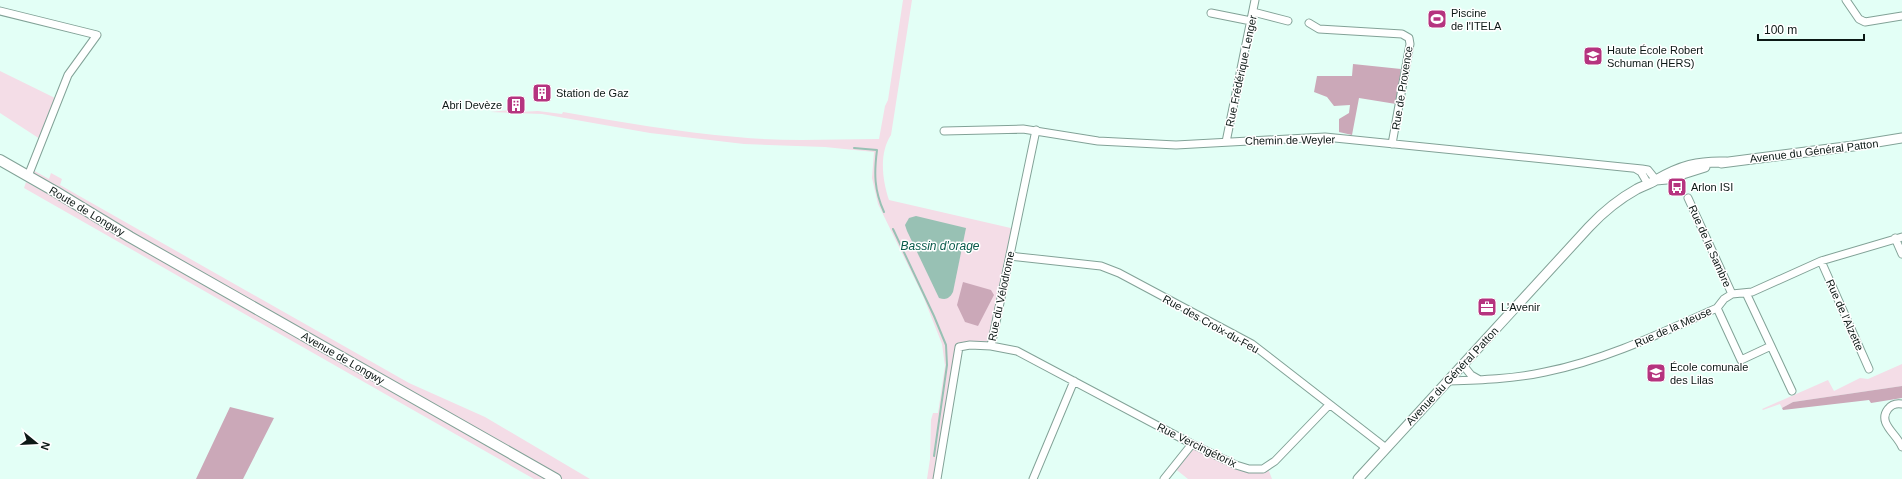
<svg xmlns="http://www.w3.org/2000/svg" width="1902" height="479" font-family="Arial,sans-serif">
<style>
.green{fill:#f4dde7}
.forest{fill:#cba8b8}
.water{fill:#98c1b4}
.lines{fill:none;stroke-linecap:round;stroke-linejoin:round}
.stream{stroke:#98c1b4;stroke-width:2}
.street-casing{stroke:#82a297;stroke-width:9}
.secondary-casing{stroke:#82a297;stroke-width:11}
.primary-casing{stroke:#82a297;stroke-width:12}
.street{stroke:#fff;stroke-width:7}
.secondary{stroke:#fff;stroke-width:9}
.primary{stroke:#fff;stroke-width:10}
.labels{text-anchor:middle;stroke-width:3;stroke-linejoin:round;paint-order:stroke}
.poi-label{font-size:11px;fill:#0c1815;stroke:#fff;text-anchor:start}
.street-label{font-size:11px;fill:#0c1815;stroke:#fff}
.water-label{font-size:12px;font-style:italic;fill:#095a4a;stroke:#fff}
</style>
<rect width="100%" height="100%" fill="#e3fff6"/>
<path class="green" d="M903,0H912L891,135C879,153 882,179 889,200L1015,229L991,346L959,348L937,479H927L930,459L931,420L933,413H938L945,366L942,344L923,296L878,204L872,178L874,152L825,147L744,144L650,133L542,114L490,112L519,109V112L538,111L562,114L563,112C621,122 678,132 737,137C784,142 832,139 879,139L885,106L888,100Z
M0,71L55,98L40,139L0,113Z
M31,169L49,179L51,173L62,179L60,185L409,383L485,417L590,479H534L24,188L26,182L123,234L28,176Z
M1902,364V386L1793,402L1782,408L1780,404L1763,410L1762,409L1828,380L1834,391L1860,378L1868,379Z
M1192,444L1249,469L1267,466L1272,479H1188L1173,467Z"/>
<path class="forest" d="M1353,64L1401,69L1396,104L1359,98L1352,135L1339,132V119L1349,113L1350,105L1334,106L1327,97L1314,92L1317,76H1352Z
M963,282L991,290L994,295L978,326L965,322L957,305Z
M1902,386V398L1871,403L1869,400L1783,410L1782,408L1793,402Z
M230,407L274,418L243,479H196Z"/>
<path class="water" d="M916,216L966,228L953,292C949,299 946,300 939,298L907,231L905,225L909,218Z"/>
<g class="lines">
<path class="stream" d="M854,148L877,150C874,173 874,190 884,212
M893,229L934,316L946,345L947,365L934,456"/>
<defs>
<path id="street" d="M1846,0L1859,19L1865,22L1902,16
M0,11L97,35L68,75L28,176
M1253,12L1288,21
M1211,13L1251,21
M1309,23L1319,29L1402,34L1409,38L1410,44L1392,144
M944,131L1023,129L1098,141L1176,145L1325,137L1642,169L1648,170L1656,180
M1226,142L1255,0
M1636,169L1641,172L1648,184
M1688,198L1732,294
M1895,238L1902,254
M1010,256L1101,266L1119,273L1252,344L1386,448
M1821,261L1869,369
M1717,308L1741,360L1771,346L1746,293
M991,346L1017,351L1192,444L1236,465L1249,469H1263L1275,461L1329,405
M1771,346L1792,391
M1463,365L1471,375L1478,379
M1448,381C1480,380 1513,379 1545,372C1605,360 1661,333 1717,308L1724,299L1732,294L1752,292L1821,261L1902,237
M1902,404C1896,403 1891,405 1888,409C1877,423 1897,434 1902,447
M937,479L959,347L970,345L991,346L1036,130
M1033,479L1074,381
M1164,479L1192,444"/>
<path id="secondary" d="M1721,163L1853,146L1902,138
M1656,180L1667,179L1705,167
M1358,479L1589,227C1603,212 1619,199 1637,189C1643,186 1650,184 1656,180C1680,166 1698,161 1726,162"/>
<path id="primary" d="M0,160L56,192L130,237L556,479"/>
</defs>
<use href="#street" class="street-casing"/>
<use href="#secondary" class="secondary-casing"/>
<use href="#primary" class="primary-casing"/>
<use href="#street" class="street"/>
<use href="#secondary" class="secondary"/>
<use href="#primary" class="primary"/>
</g>
<defs>
<symbol id="stadium-square" viewBox="-11 -11 22 22"><rect x="-9" y="-9" width="18" height="18" rx="4" fill="#b5347f" stroke="#fff"/><path d="M0-5a6.5 5 0 1 0 0 10a6.5 5 0 1 0 0-10ZM-3.5-1.8h7v3.6h-7Z" fill="#fff"/></symbol>
<symbol id="university-square" viewBox="-11 -11 22 22"><rect x="-9" y="-9" width="18" height="18" rx="4" fill="#b5347f" stroke="#fff"/><path d="M0-5L7-2L0 1L-7-2ZM-4 1L0 2.5L4 1V4Q0 6-4 4Z" fill="#fff"/></symbol>
<symbol id="building-square" viewBox="-11 -11 22 22"><rect x="-9" y="-9" width="18" height="18" rx="4" fill="#b5347f" stroke="#fff"/><path d="M-4-6H4V6H1V3H-1V6H-4ZM-2.5-4.3h1.7v1.8h-1.7ZM.8-4.3h1.7v1.8H.8ZM-2.5-1h1.7V.8h-1.7ZM.8-1h1.7V.8H.8Z" fill="#fff"/></symbol>
<symbol id="bus-square" viewBox="-11 -11 22 22"><rect x="-9" y="-9" width="18" height="18" rx="4" fill="#b5347f" stroke="#fff"/><path d="M-5-6H5V4H4V6H2V4H-2V6H-4V4H-5ZM-3.5-4V0h7V-4ZM-3.5 1.2v1.5H-2V1.2ZM2 1.2v1.5H3.5V1.2Z" fill="#fff"/></symbol>
<symbol id="office-square" viewBox="-11 -11 22 22"><rect x="-9" y="-9" width="18" height="18" rx="4" fill="#b5347f" stroke="#fff"/><path d="M-6-3h4V-5.5h4V-3h4V5H-6ZM-1-4.5V-3h2v-1.5ZM-6 0V1H6V0Z" fill="#fff"/></symbol>
<symbol id="school-square" viewBox="-11 -11 22 22"><rect x="-9" y="-9" width="18" height="18" rx="4" fill="#b5347f" stroke="#fff"/><path d="M0-5L7-2L0 1L-7-2ZM-4 1L0 2.5L4 1V4Q0 6-4 4Z" fill="#fff"/></symbol>
</defs>
<g fill-rule="evenodd">
<use href="#stadium-square" x="1426" y="8" width="22" height="22"/>
<use href="#university-square" x="1582" y="45" width="22" height="22"/>
<use href="#building-square" x="531" y="82" width="22" height="22"/>
<use href="#building-square" x="505" y="94" width="22" height="22"/>
<use href="#bus-square" x="1666" y="176" width="22" height="22"/>
<use href="#office-square" x="1476" y="296" width="22" height="22"/>
<use href="#school-square" x="1645" y="362" width="22" height="22"/>
</g>
<g class="labels">
<g class="poi-label">
<text x="1451" y="17">Piscine<tspan x="1451" dy="13">de l'ITELA</tspan></text>
<text x="1607" y="54">Haute École Robert<tspan x="1607" dy="13">Schuman (HERS)</tspan></text>
<text x="556" y="97">Station de Gaz</text>
<text x="502" y="109" text-anchor="end">Abri Devèze</text>
<text x="1691" y="191">Arlon ISI</text>
<text x="1501" y="311">L'Avenir</text>
<text x="1670" y="371">École comunale<tspan x="1670" dy="13">des Lilas</tspan></text>
</g>
<g class="street-label">
<text transform="translate(1241 71) rotate(-78)" y="4">Rue Frédérique Lenger</text>
<text transform="translate(1402 88) rotate(-81)" y="4">Rue de Provence</text>
<text transform="translate(1290 140) rotate(-1)" y="4">Chemin de Weyler</text>
<text transform="translate(1814 151) rotate(-7)" y="4">Avenue du Général Patton</text>
<text transform="translate(87 211) rotate(31)" y="4">Route de Longwy</text>
<text transform="translate(1710 246) rotate(66)" y="4">Rue de la Sambre</text>
<text transform="translate(1001 296) rotate(-78)" y="4">Rue du Vélodrome</text>
<text transform="translate(1845 315) rotate(66)" y="4">Rue de l'Alzette</text>
<text transform="translate(1211 324) rotate(29)" y="4">Rue des Croix-du-Feu</text>
<text transform="translate(1673 327) rotate(-24)" y="4">Rue de la Meuse</text>
<text transform="translate(343 358) rotate(30)" y="4">Avenue de Longwy</text>
<text transform="translate(1452 376) rotate(-47)" y="4">Avenue du Général Patton</text>
<text transform="translate(1197 445) rotate(26)" y="4">Rue Vercingétorix</text>
</g>
<g class="water-label">
<text x="940" y="250">Bassin d'orage</text>
</g>
</g>
<g transform="translate(36 443) rotate(108)" stroke="#ffffff" stroke-width="3" paint-order="stroke">
<path d="M0-3L7 15L0 10L-7 15Z" fill="#0c1815"/>
<text y="-6" font-size="11" font-weight="bold" text-anchor="middle" fill="#0c1815">N</text>
</g>
<path d="M1758 34v6h106v-6" fill="none" stroke="#0c1815" stroke-width="2"/>
<text x="1764" y="34" font-size="12" fill="#0c1815" stroke="#ffffff" stroke-width="3" paint-order="stroke">100 m</text>
</svg>
